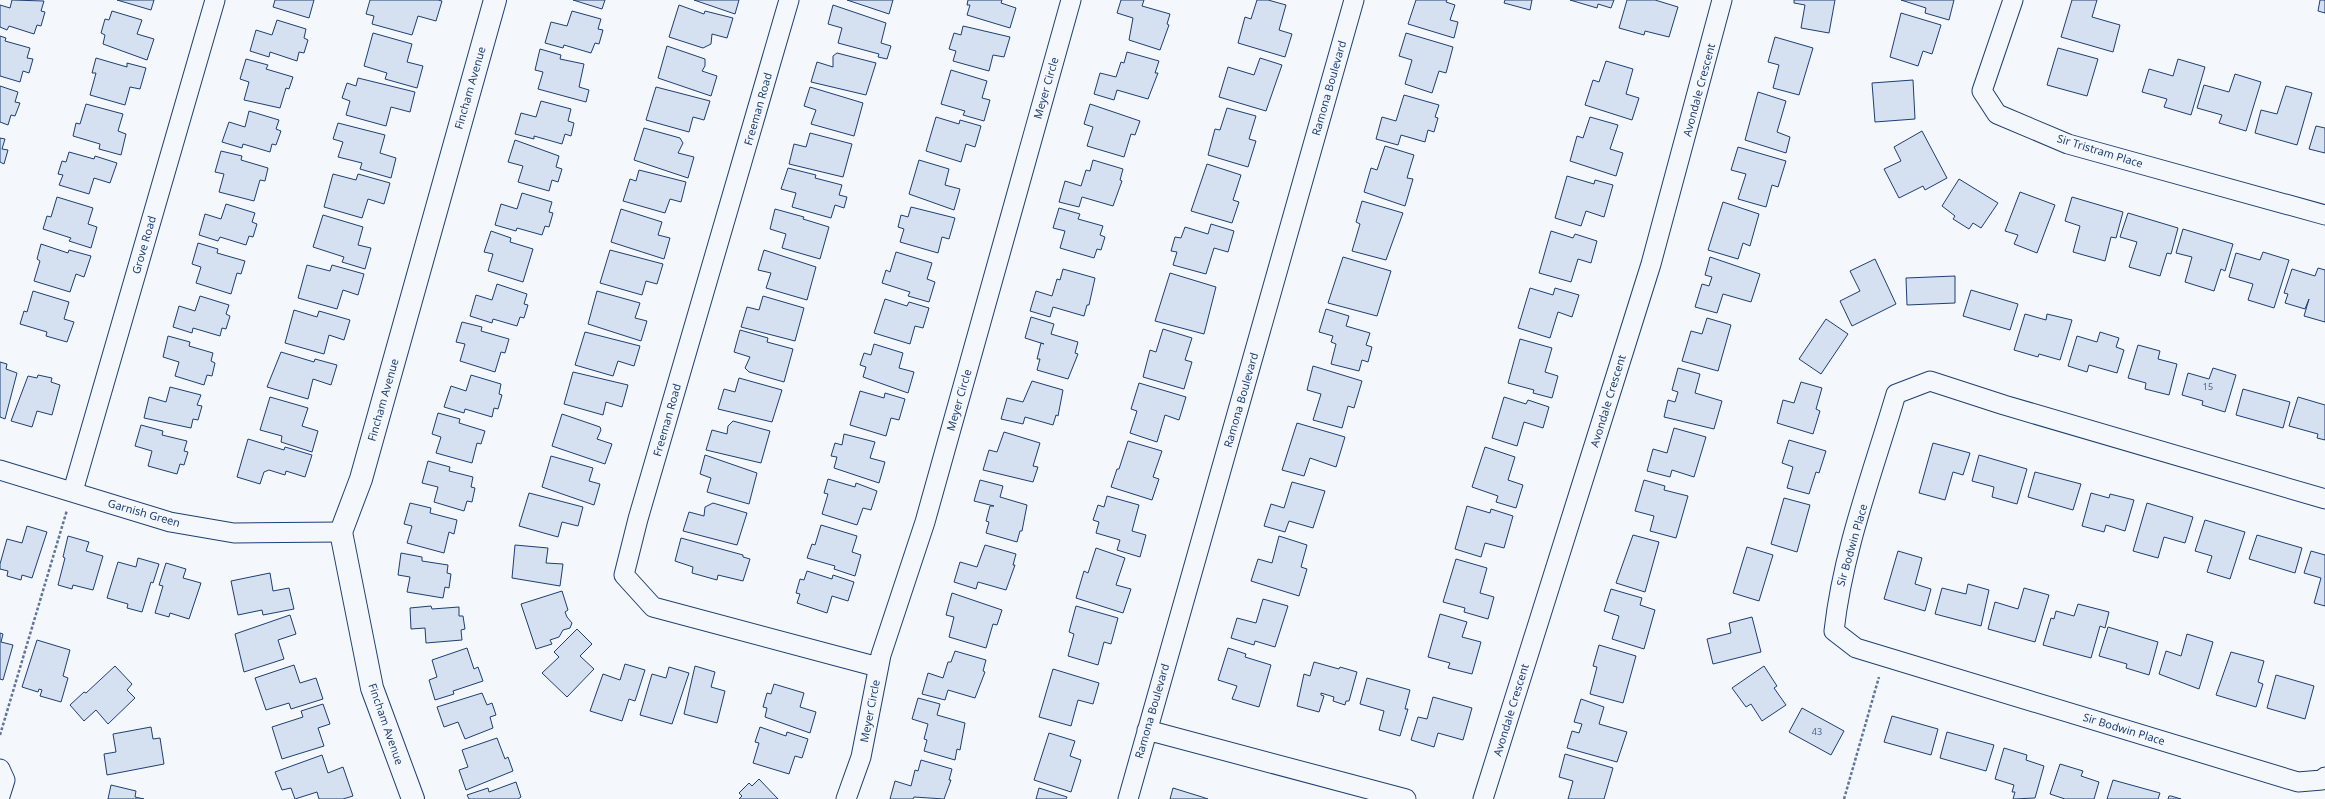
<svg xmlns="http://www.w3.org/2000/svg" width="2325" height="799" font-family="'Noto Sans',sans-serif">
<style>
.building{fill:#d5e0f0;stroke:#1d3f73}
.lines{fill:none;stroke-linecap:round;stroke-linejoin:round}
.minor-casing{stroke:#1d3f73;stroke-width:21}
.tertiary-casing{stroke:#1d3f73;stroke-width:24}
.path{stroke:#5e769c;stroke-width:2.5;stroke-dasharray:3 2;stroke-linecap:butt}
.minor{stroke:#f4f7fb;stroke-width:19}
.tertiary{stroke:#f4f7fb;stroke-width:22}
.labels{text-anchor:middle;stroke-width:3;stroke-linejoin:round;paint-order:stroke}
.number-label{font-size:9px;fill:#4b6792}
.street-label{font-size:11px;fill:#1d3f73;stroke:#f4f7fb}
</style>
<rect width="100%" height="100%" fill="#f4f7fb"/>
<path class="building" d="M12,0L44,1L41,11L45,12L41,26L37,25L34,34L9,26L7,30L0,27V5L10,8Z
M117,0H154L151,10Z
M275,0H314L309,18L273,7Z
M370,0H438L442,1L436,21L418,16L412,35L372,24L374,16L366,14Z
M573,0H605L602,9Z
M694,0H739L735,14Z
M847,0H893L889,14Z
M968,0H1002L1001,3L1016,8L1010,28L967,15L970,5H967Z
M1121,0H1144L1142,6L1170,14L1167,24L1169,25L1160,50L1129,40L1133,18L1117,13Z
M1257,0H1268L1286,5L1279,30L1292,34L1285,57L1238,43L1245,17L1251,19Z
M1416,0H1447L1446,2L1455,5L1450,20L1458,22L1454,38L1408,24Z
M1505,0H1532L1530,10L1504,3Z
M1570,0H1614L1611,8L1598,4L1597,8Z
M1627,0H1655L1678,7L1669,37L1645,31L1644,35L1619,28Z
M1794,0H1835L1829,33L1801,28L1805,5L1794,3Z
M1901,0H1954L1949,20L1925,13L1926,8Z
M2072,0H2097L2092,17L2120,25L2113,52L2061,37Z
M2320,0H2325V13L2318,11Z
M679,5L704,14L705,11L733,18L727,38L712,34L711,44L703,48L669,37Z
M833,5L886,23L881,43L891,46L887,59L878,57L879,54L838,43L842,28L828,24Z
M112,11L142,20L137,34L154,39L147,60L103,44L105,35L101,33L105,19L109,20Z
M572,11L601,19L598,29L603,30L599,44L595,43L591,53L564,45L563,48L545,43L551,22L567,26Z
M1901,13L1941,25L1932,54L1923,51L1918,66L1890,57Z
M277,20L306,29L304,38L308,40L304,53L299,52L297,61L270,52L269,57L250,51L256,30L272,35Z
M963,26L1010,37L1004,57L993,55L989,71L953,61L956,51L949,49L954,33L961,35Z
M373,33L412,44L407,62L423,66L417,88L385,79L387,73L364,66Z
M1406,33L1453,47L1446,73L1439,71L1432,93L1405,84L1412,60L1399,56Z
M0,36L6,38L5,41L30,48L27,58L33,59L29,73L23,71L20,82L0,76Z
M1775,37L1813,48L1799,95L1773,88L1779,65L1768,62Z
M667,46L705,59V66L702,71L717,76L711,96L658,78Z
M2058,48L2098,59L2087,96L2047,85Z
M540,49L561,55L560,59L584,64L579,87L589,90L586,102L538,89L543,72L535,70Z
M1127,52L1159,61L1155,73H1158L1148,99L1117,90L1114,100L1094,94L1100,73L1116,77L1121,62L1124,63Z
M837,53L876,63L866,95L811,82L817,62L833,67V56Z
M96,58L127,67V63L146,68L140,89L130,87L125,105L90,95L96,73H92Z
M1260,58L1282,65L1266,111L1219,97L1228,67L1254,75Z
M246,59L268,65L266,69L293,77L289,89L286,88L280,108L244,100L249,82L240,79Z
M2178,59L2205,67L2191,115L2164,107L2167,99L2142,92L2149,69L2173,76Z
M1606,61L1633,69L1626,94L1639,98L1632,120L1585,105L1593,80L1599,82Z
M951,70L987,81L982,98L990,100L984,121L963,115L965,111L941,104Z
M2235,74L2261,82L2246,131L2219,123L2222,115L2197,108L2204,85L2229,92Z
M358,78L415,92L410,112L391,107L386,126L346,115L350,101L342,98L347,83L356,86Z
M1913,80L1915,119L1875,122L1872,83Z
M0,86L18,92L15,102L20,103L15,116L11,115L8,125L0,122Z
M2286,86L2312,93L2297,145L2255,133L2261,110L2277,114Z
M656,87L710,101L704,120L693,117L689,132L646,120Z
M810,87L863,103L854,136L811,124L816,110L804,106Z
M1758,92L1786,101L1777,132L1790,137L1786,153L1745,140Z
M1404,95L1439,105L1435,117L1438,118L1434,132L1428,130L1425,142L1401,135L1398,145L1376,139L1382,117L1396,121Z
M541,101L571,109L568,121L574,123L571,136L565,134L562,144L534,136V139L515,134L521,113L536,117Z
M86,104L123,114L118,131L126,134L121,155L99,149L100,144L73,136L76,123L80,124Z
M1090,104L1140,121L1135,135L1131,134L1124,157L1087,146L1093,127L1084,124Z
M1227,108L1256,116L1249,139L1256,141L1248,167L1208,155L1215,129L1220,130Z
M249,111L279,120L276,129L281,131L276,145L272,144L270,152L243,144L242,148L222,142L229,122L245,127Z
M936,117L959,124L960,120L981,126L975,147L966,144L961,162L926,151Z
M1590,117L1618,125L1610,149L1623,153L1616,176L1570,161L1577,136L1583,138Z
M338,123L385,135L380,153L396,158L391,178L360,169L362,163L338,157L343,142L333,139Z
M2316,126L2325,128V153L2309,149Z
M644,128L680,138L683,143L678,153L694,157L688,178L634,160Z
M1922,131L1947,178L1925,190L1923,186L1899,198L1884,169L1901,161L1894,147Z
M810,133L852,144L843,177L789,164L794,144L806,147Z
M0,138L5,139L2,149L8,150L4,164L0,162Z
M515,140L559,156L556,167L562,169L558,182L552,180L549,191L518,182L523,166L508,162Z
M1385,146L1414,155L1407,178L1413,179L1405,206L1364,192L1371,168L1377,170Z
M1738,147L1786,161L1778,187L1772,185L1766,207L1738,199L1746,174L1731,170Z
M221,151L242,156L241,160L268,168L265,181L260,180L254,201L219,192L224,174L215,172Z
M69,152L94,159L95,156L117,163L110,183L94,178L89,194L59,185L63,175L58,174L62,161L66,162Z
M919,160L949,169L945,185L960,189L954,210L909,194Z
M1093,160L1123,169L1120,180L1122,181L1113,206L1082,197L1079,207L1059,202L1065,181L1081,186L1086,170L1090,171Z
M1207,164L1241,175L1233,200L1239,202L1232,223L1191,211Z
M788,168L816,175L815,178L842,185L839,195L847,197L844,208L835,205L831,218L792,207L796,193L781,189Z
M639,170L686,182L681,202L670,199L665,213L623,201L630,179L636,181Z
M333,174L356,180L358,174L390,183L384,204L368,199L362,218L324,207Z
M1567,176L1594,184L1595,180L1613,185L1604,217L1586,211L1581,226L1555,218Z
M1959,179L1998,203L1981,228L1973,223L1969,229L1953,219L1955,216L1942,206Z
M2020,192L2055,205L2037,253L2014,244L2018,235L2005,231Z
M522,193L552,202L549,212L553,213L549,227L545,226L542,235L517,228L516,231L495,225L501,204L517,209Z
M57,197L93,208L88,224L97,227L91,248L69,241L71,238L43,229L47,216L51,217Z
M2072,197L2123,212L2116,238L2111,237L2105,261L2073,252L2080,226L2065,221Z
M1362,201L1403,213L1386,260L1352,251L1360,224L1356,222Z
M1723,202L1759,214L1750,246L1743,243L1738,259L1708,250Z
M226,204L255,213L252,222L257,224L253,237L249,236L246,245L220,237L218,241L199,235L205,214L221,219Z
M911,207L955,218L949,239L942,237L938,253L900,242L904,229L898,227L901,215L908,217Z
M1059,208L1080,214L1078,219L1103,226L1100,235L1105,237L1101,250L1097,249L1094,258L1060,248L1065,231L1053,228Z
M621,209L662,222L658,235L670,238L664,259L611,242Z
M775,209L804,217L803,219L829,227L820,259L782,248L786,234L770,229Z
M2128,213L2178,228L2171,254L2167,253L2160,276L2129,267L2137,242L2120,237Z
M323,215L363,227L358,245L371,248L365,269L342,262L344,257L313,247Z
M1211,224L1234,231L1228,252L1214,248L1206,274L1173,265L1177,252L1171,251L1175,237L1181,238L1185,227L1208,234Z
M2183,229L2233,244L2225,271L2221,269L2214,291L2185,282L2192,257L2176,253Z
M491,231L511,238L510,242L533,249L523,282L488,271L493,254L484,252Z
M1551,231L1573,238L1575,234L1597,241L1591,263L1578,259L1571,282L1539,273Z
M198,243L218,249L217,253L245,261L241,274L237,273L231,294L196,283L201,267L192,264Z
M41,244L68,253L69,250L91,256L84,277L76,274L70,292L34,281L40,261L37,259Z
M610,250L663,264L657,284L646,281L642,295L600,283Z
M764,250L816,267L807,300L766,288L771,273L758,270Z
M896,252L932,263L927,279L935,282L929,302L908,296L910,292L882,283L886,270L890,272Z
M2263,252L2289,260L2274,308L2248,300L2253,284L2229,277L2236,253L2260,260Z
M1343,257L1391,271L1377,316L1328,303Z
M1710,257L1760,274L1751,302L1723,294L1717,313L1695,307L1702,284L1709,286L1712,277L1705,275Z
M1875,259L1896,304L1852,326L1840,301L1860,291L1850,271Z
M307,265L330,271L332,265L364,274L358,295L343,290L337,309L298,298Z
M2318,268L2325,270V322L2304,316L2309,299L2305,309L2285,303L2288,294L2284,293L2292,269L2315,276Z
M1063,269L1095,278L1089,305H1087L1084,316L1053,307L1050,317L1030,311L1036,291L1052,296L1057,279L1060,280Z
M1170,273L1216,287L1204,334L1155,321Z
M1955,276V303L1907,305L1906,278Z
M497,284L527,294L524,304L528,305L524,318L520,317L517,326L493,319L492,323L470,316L476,295L492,300Z
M1530,288L1553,295L1555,288L1579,295L1572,317L1558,312L1550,338L1518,328Z
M1971,290L2018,304L2010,330L1963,316Z
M33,291L69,302L64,319L74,322L67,342L46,336L47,332L20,324L24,311L27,312Z
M597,291L640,303L635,318L647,321L641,341L588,324Z
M200,296L229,305L226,314L230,316L226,329L222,328L220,336L193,328L192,333L173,327L179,306L195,311Z
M763,296L804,308L795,341L741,327L747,307L759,310Z
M885,299L907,306L909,302L929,308L923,328L915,326L910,344L874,333Z
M1326,309L1349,316L1346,326L1370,333L1366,345L1372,347L1368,362L1362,360L1359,371L1331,364L1336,344L1331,342L1333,336L1319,332Z
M294,310L317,317L319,311L350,320L344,340L329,335L324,354L285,343Z
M2025,314L2046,320L2047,314L2072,320L2060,360L2039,354L2038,357L2014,350Z
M1031,317L1054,324L1051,334L1078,342L1075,353L1078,354L1068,379L1037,370L1040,359H1037L1041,343L1044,344L1025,338Z
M1707,318L1731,325L1718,371L1682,361L1691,331L1702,334Z
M1826,319L1848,334L1821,374L1799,359Z
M462,322L482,327L481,331L509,339L505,353L501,352L495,372L460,361L465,344L456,342Z
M1163,329L1192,338L1185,360L1192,362L1184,389L1143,377L1150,350L1156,352Z
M740,330L768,338L767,342L793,349L784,382L749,372L745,368L750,357L734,352Z
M585,332L640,346L634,366L618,361L613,376L575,365Z
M2100,332L2119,338L2116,347L2124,350L2117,373L2089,365L2087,372L2068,366L2077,336L2097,342Z
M168,336L190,342L189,346L213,353L211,361L215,363L212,376L207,375L204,385L175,376L179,362L163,357Z
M1520,339L1552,348L1545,372L1558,376L1552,398L1533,393L1534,390L1508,383Z
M874,344L903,353L899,368L914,372L908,393L863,377L866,367L860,365L864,353L871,355Z
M2138,345L2160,351L2158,359L2177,364L2169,395L2145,389L2146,383L2128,378Z
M281,352L314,362L315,359L337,365L331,385L313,379L308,399L267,387Z
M0,362L7,364L6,369L17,373L5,419L0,417Z
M1313,366L1362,381L1354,408L1348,406L1342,428L1313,420L1321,394L1307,390Z
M1678,368L1700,374L1695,393L1722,401L1714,429L1664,417L1668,400L1675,402L1678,392L1672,390Z
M2213,368L2236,375L2225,412L2202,405L2203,401L2182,395L2188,373L2209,379Z
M573,372L628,385L622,407L606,402L603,415L564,404Z
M38,375L52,378L51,382L60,385L52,415L37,411L32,427L11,421L28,376L37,378Z
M471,375L501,384L499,394L502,395L498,409L494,408L492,417L465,409L464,413L444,407L451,386L466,391Z
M739,378L782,390L772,422L718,409L724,389L735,392Z
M1032,381L1063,390L1058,416L1056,415L1053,425L1025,417L1023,424L1001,419L1007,398L1023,402Z
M1801,382L1822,388L1816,409L1820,411L1813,434L1777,423L1783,400L1794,403Z
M1139,383L1186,397L1179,420L1165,415L1157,442L1130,433L1137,411L1131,409Z
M170,387L201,395L197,405L202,406L198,420L193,419L191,428L144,418L149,397L166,402Z
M2243,389L2290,402L2283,428L2236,415Z
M860,391L884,398L885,393L905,399L899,420L891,418L886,436L850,425Z
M270,397L308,408L302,426L318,431L312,452L281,442L282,436L260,430Z
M1504,397L1526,404L1528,400L1549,407L1543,428L1524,422L1517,446L1492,438Z
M2298,397L2325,405V440L2317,438L2318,434L2289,426Z
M438,413L460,419L459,423L485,431L481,444L477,443L472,463L436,453L441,437L432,434Z
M562,414L600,427L601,430L597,439L612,444L605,464L552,446Z
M733,421L770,431L761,463L706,450L712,430L727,434L728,426Z
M1297,423L1345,437L1336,467L1310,458L1304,476L1282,470Z
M141,425L163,431L162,435L187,441L184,451L188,452L184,465L180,464L177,474L148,466L152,451L135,446Z
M1674,428L1706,437L1694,477L1672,470L1670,477L1647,471L1653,449L1667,453Z
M1004,432L1040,443L1033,466L1038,467L1033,482L983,470L989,450L997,452Z
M844,434L875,442L870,458L885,462L879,483L834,468L837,457L831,456L835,443L842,445Z
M248,439L284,450L285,447L312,455L305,477L286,471L285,475L269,470L264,472L260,484L237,477Z
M1789,440L1826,451L1819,473L1816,472L1809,494L1787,488L1793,467L1782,463Z
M1128,441L1162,451L1153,477L1159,479L1152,500L1111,487L1117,469H1119Z
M1933,443L1970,453L1963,475L1953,472L1945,500L1919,493Z
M1485,447L1515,457L1508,480L1523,485L1516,508L1496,502L1498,496L1472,487Z
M705,455L757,473L749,504L707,492L711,478L700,474Z
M1979,455L2027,469L2017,504L1992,497L1994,487L1972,481Z
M551,456L593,468L589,481L600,484L594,505L542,487Z
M428,461L450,467L449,471L473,477L471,487L475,488L472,502L467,501L464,511L434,502L438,487L422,483Z
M2035,472L2081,484L2073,510L2028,497Z
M828,479L855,487L856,483L877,491L871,510L863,508L857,525L822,514L828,494L824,493Z
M980,480L1003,486L1000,497L1027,505L1022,531H1020L1017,542L986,533L989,522L986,521L990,506H994L974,501Z
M1644,480L1665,486L1664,490L1688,496L1676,538L1650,531L1654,516L1635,511Z
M1292,482L1325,491L1313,528L1289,521L1285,532L1264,526L1271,504L1284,508Z
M529,493L583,507L578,526L562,522L558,537L519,526Z
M2091,493L2109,498L2110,494L2134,500L2125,531L2106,525L2104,532L2082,526Z
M1107,496L1139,505L1132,531L1146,535L1140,557L1117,550L1120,540L1096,533L1099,522L1093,520L1098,505L1104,507Z
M1784,498L1810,505L1797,552L1771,544Z
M410,503L431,508L430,513L457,520L454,534L449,532L444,553L407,543L412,526L404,524Z
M713,503L747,513L737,545L683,531L689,512L704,516L705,507Z
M2147,503L2193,517L2185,543L2164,537L2158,558L2133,551Z
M1467,506L1490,513L1491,509L1513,516L1504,548L1485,543L1481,557L1455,549Z
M2205,520L2245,532L2230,579L2207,572L2212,556L2195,551Z
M821,525L857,536L852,552L861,555L855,576L834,569L835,566L807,558L812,544L815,545Z
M27,526L47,532L32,578L22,575L21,580L7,576L8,571L0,569V564L7,539L22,543Z
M1633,535L1659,542L1645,592L1616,583Z
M2257,535L2302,548L2295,573L2249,559Z
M68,536L89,542L86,551L103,556L93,590L73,585L72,589L58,585L65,558L63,557Z
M1279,536L1307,545L1301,567L1307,569L1299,596L1251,581L1258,559L1272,563Z
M681,538L743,555V557L750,559L743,581L718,575L717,580L692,573L693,567L675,561Z
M515,545L548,548L546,563L563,564L560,586L512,578Z
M985,545L1016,554L1013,565H1015L1006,590L978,582L976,589L954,582L960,562L977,567Z
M1747,547L1773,555L1759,601L1733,593Z
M1096,548L1125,558L1116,585L1131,589L1123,613L1076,598L1084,571L1088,573Z
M1898,551L1922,558L1915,584L1931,589L1925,611L1884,599Z
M2311,551L2325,555V606L2314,603L2321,578L2304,573Z
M401,553L422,557V561L448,565L447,573L451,574L449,588L445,587L443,598L407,592L410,577L398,575Z
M138,558L159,564L153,583L151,582L142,612L127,608L128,604L107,598L118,562L136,567Z
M1456,559L1487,568L1480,593L1494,597L1488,619L1464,612L1465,608L1443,602Z
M166,563L186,569L183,578L201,583L189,619L170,613L169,617L155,613L163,586L159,585Z
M807,571L832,579L833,575L854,582L848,601L832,596L827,613L797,603L800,594L796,593L800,579L804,580Z
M270,573L273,591L289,588L294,609L263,615L262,610L238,615L231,581Z
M1968,584L1989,590L1981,626L1935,614L1942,588L1966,594Z
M2024,588L2049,595L2035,642L1988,629L1995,602L2018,609Z
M1611,589L1642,598L1640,605L1655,610L1644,649L1612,639L1619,616L1604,611Z
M562,591L568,610L565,612L567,617L572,623L570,628L563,630L559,637L550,640L552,644L536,649L521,604Z
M952,593L1002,610L997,625L993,624L986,648L949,637L954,617L946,615Z
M1263,599L1288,606L1275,647L1255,641L1254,645L1231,638L1237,618L1256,623Z
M2078,604L2109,612L2105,628L2100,626L2091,658L2043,645L2051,618L2054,619L2056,611L2074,616Z
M431,606L432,609L459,607V616H463L465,629L461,630L462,640L426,643L425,628L411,629L410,608Z
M1076,606L1118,618L1111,644L1104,642L1098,665L1068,656L1074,634L1069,632Z
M1440,614L1467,622L1462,637L1481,642L1472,674L1448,668L1450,663L1428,657Z
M290,615L296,634L278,640L284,659L244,672L235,634Z
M1752,617L1761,652L1713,664L1707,639L1731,633L1729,623Z
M2108,627L2158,642L2149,675L2126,668L2127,664L2099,656Z
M577,629L592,644L580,656L594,669L567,697L542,673L559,657L554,652Z
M0,633L3,634L1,642L13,645L3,680L0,679Z
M2187,634L2213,642L2199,689L2159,674L2166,651L2181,656Z
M37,640L70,650L63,676L68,678L61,702L40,696L42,690L39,689L38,692L22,687Z
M1599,645L1636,656L1623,703L1590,694L1597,667L1593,666Z
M467,648L474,669L478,667L483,681L453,691L454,694L435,700L429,680L437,677L432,660Z
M1228,648L1246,654L1245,657L1271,665L1259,707L1232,699L1237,686L1218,680Z
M955,651L986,660L983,671L985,672L975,698L948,690L945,700L922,694L928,673L943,678L948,662H951Z
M2231,652L2264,661L2258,682L2263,684L2256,707L2216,695Z
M1314,662L1339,669L1340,667L1357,672L1349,701H1346L1345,705L1333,701L1334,697L1321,693V695L1324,696L1319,712L1297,706L1304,674L1310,676Z
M625,664L645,670L635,701L629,699L622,721L590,711L603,674L620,680Z
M294,665L300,683L316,678L323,699L291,709L289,703L266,710L255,678Z
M115,666L132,684L127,690L135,698L108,724L96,710L84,721L70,705L84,692L86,693Z
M695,666L715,672L711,687L725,691L717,723L684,714Z
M1764,666L1777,686L1774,688L1786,705L1762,721L1751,704L1746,707L1732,688Z
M669,667L689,673L672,724L640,715L652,674L666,678Z
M1053,669L1099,683L1093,704L1078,700L1071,726L1039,717Z
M2276,675L2314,686L2305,719L2267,708Z
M1367,678L1410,690L1405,709H1408L1400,736L1379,730L1384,711L1360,704Z
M774,684L804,693L800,707L816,712L810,733L765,717L767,708L763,707L767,693L771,694Z
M482,693L487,705L492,703L496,715L490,717L493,728L465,739L458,722L444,727L437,707Z
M1433,697L1472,708L1463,740L1438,733L1434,747L1411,740L1418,717L1427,719Z
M918,698L940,704L937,715L965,723L960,750L957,749L955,760L924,751L927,740L924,739L928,724L912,719Z
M1581,699L1604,707L1599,724L1627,732L1617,762L1567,748L1572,731L1579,733L1582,724L1574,722Z
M323,704L330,724L318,728L324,746L282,759L272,727L303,717L301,711Z
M1802,708L1844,731L1831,755L1789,732Z
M1892,716L1938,729L1931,755L1884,742Z
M151,727L153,739L160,738L164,764L107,775L104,754L116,752L113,734Z
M760,727L786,736L787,732L808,739L802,758L795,756L789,774L753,763L759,743L755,742Z
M1947,732L1994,745L1986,771L1940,758Z
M1049,733L1075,741L1070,756L1081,760L1071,792L1034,780Z
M497,738L505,759L508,757L513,771L466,790L459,770L468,767L462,750Z
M2004,748L2027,755L2026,760L2044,766L2035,798L2013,799L2015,792H2012L2014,785L1995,779Z
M1565,754L1613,768L1604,799H1568L1573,781L1559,777Z
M322,755L328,773L343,767L353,796L343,799H319L317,792L295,799L291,788L282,790L275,772Z
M921,760L952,769L949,780H951L944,799L914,797L913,799H890L895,781L911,786L915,770L918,771Z
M2060,764L2083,771L2081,776L2099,782L2094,799H2065L2050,794Z
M759,779L778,799H739L742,796L739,793L749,783L752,786Z
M2113,780L2160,793L2158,799H2107Z
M516,782L521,797L518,799H469L467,795L488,788L489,792Z
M111,785L136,791L135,797L144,799H108Z
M1039,788L1067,797L1066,799H1036Z
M1173,788L1202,797L1208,799H1170Z
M2169,796H2171L2181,799H2168Z"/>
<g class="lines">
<defs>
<path id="minor" d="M789,0L638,519L624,575L653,607L878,667
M2013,0L1982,91L1997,114L2068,144L2325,215
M0,470L170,522L234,533L341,532
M73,491L215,0
M2325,499L2004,405L1930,381L1896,394C1873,472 1843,550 1834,631L1856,648L2298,782L2322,780L2325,777
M1147,730L1406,799
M0,769L5,780L0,796
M846,799L861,757L881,655L925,522L1071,0
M1128,799L1354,0
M1483,799L1651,264L1722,0"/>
<path id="tertiary" d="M413,799L372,688L341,532L361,479L495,0"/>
</defs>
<use href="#minor" class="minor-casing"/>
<use href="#tertiary" class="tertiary-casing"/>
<path class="path" d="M0,735L67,510
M1844,799L1879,677"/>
<use href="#minor" class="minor"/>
<use href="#tertiary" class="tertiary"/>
</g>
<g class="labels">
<g class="number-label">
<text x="2208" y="390">15</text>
<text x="1817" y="735">43</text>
</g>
<g class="street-label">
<text transform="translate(470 88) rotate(-74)" y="4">Fincham Avenue</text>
<text transform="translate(1046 88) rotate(-74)" y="4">Meyer Circle</text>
<text transform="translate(1329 88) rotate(-74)" y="4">Ramona Boulevard</text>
<text transform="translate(1699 90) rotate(-75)" y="4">Avondale Crescent</text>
<text transform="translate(758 109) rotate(-74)" y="4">Freeman Road</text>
<text transform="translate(2100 151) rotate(17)" y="4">Sir Tristram Place</text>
<text transform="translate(144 245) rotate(-74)" y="4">Grove Road</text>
<text transform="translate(383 400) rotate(-74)" y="4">Fincham Avenue</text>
<text transform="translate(959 400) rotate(-74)" y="4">Meyer Circle</text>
<text transform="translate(1241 400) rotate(-74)" y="4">Ramona Boulevard</text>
<text transform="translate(1608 401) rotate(-73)" y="4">Avondale Crescent</text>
<text transform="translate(667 420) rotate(-74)" y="4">Freeman Road</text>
<text transform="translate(144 513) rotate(16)" y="4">Garnish Green</text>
<text transform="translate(1852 545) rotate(-74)" y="4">Sir Bodwin Place</text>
<text transform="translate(1511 710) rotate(-73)" y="4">Avondale Crescent</text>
<text transform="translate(870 711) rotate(-79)" y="4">Meyer Circle</text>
<text transform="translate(1152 711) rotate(-74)" y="4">Ramona Boulevard</text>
<text transform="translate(386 724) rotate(71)" y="4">Fincham Avenue</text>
<text transform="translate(2124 729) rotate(17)" y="4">Sir Bodwin Place</text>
</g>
</g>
</svg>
